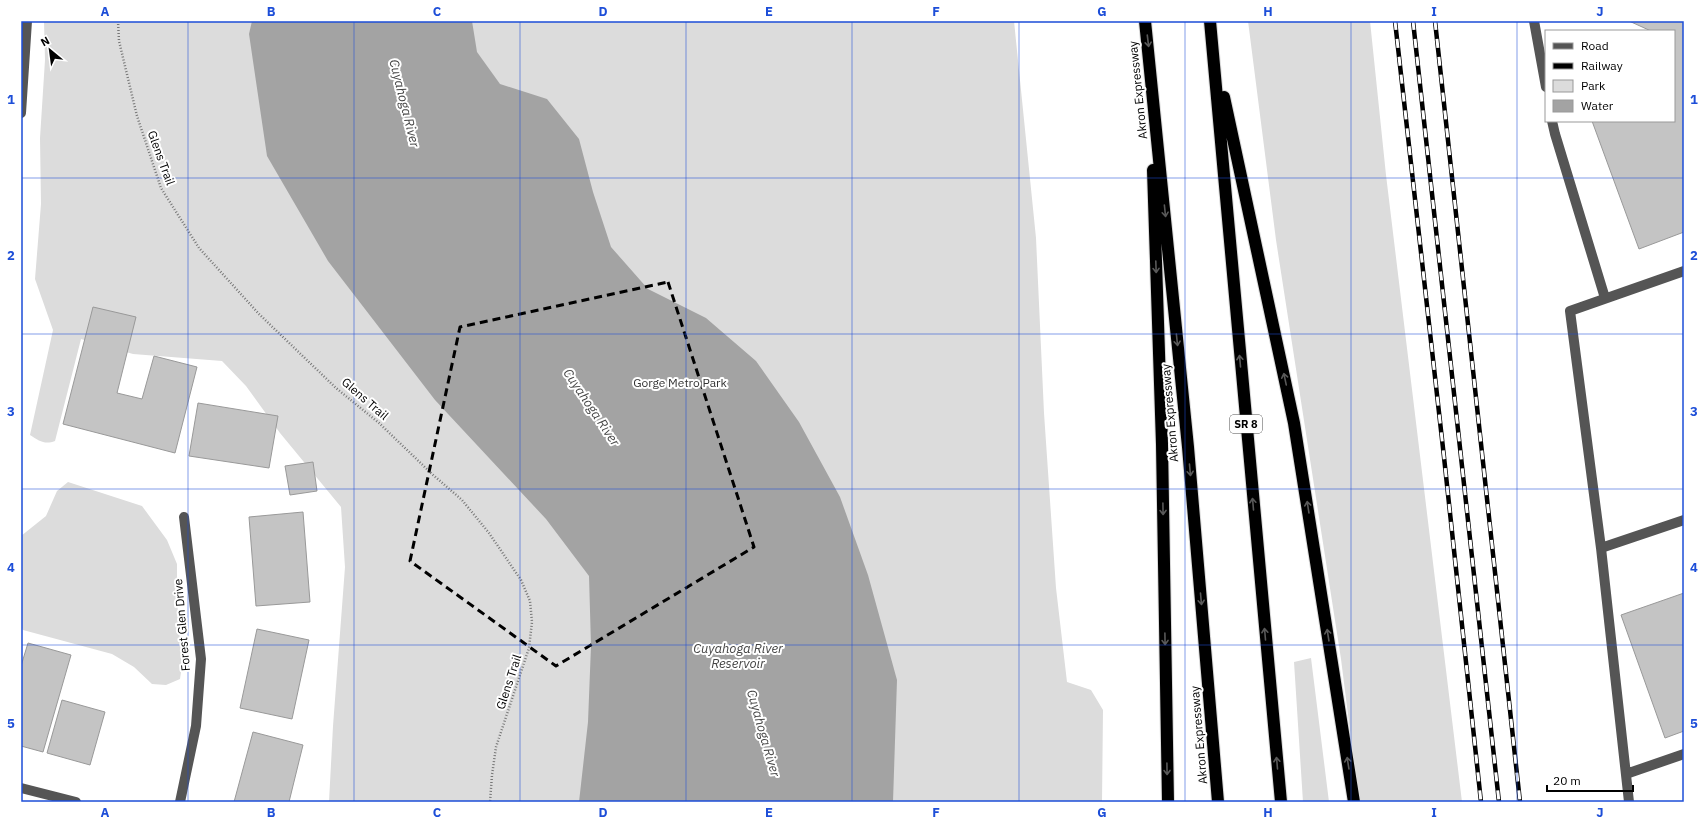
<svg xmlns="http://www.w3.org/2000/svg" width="1705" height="823" font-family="'IBM Plex Sans',sans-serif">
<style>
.green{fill:#dcdcdc}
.water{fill:#a3a3a3}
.building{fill:#c4c4c4;stroke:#999}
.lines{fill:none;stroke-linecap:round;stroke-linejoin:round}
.highway-casing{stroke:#dbdbdb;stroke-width:14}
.path{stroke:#777;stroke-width:2.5;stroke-dasharray:1 2;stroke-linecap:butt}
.minor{stroke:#555;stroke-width:10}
.highway{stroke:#000;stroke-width:12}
.rail-casing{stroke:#000;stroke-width:4.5}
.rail{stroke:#fff;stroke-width:3;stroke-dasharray:9;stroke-linecap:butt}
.oneway{stroke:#595959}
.marked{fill:none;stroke:#000;stroke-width:3;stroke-dasharray:8 5;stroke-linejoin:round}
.grid{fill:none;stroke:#1d4ed8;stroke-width:1;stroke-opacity:0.55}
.labels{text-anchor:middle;stroke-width:4;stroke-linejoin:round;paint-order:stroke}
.shield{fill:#fff;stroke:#4c4c4c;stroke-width:1}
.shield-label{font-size:11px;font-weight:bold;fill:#000}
.street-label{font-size:12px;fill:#000;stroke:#fff}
.park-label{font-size:12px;fill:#333;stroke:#fff}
.water-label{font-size:13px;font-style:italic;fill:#444;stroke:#fff}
.neatline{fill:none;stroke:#1d4ed8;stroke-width:1.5}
.grid-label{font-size:13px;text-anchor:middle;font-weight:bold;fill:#1d4ed8}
</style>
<rect width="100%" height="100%" fill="#fff"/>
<path class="green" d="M44,21H1014L1036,238L1044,413L1056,588L1067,682L1091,690L1103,710L1102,802H329L333,726L345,567L341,507L280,433L246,386L222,361L133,354L81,339L55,441C45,445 39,441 30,435L53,330L35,279L41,204L40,138L45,60Z
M1248,21H1370L1386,175L1462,802H1359L1341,659L1276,240Z
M68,482L142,506L167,540L177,564V600L182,665L180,679L166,685L152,684L134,667L112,654L23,630L21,626V536L46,516L57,491Z
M1311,658L1329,802H1303L1294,662Z"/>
<path class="water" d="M252,21H472L477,52L500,84L547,99L579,139L593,192L611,247L648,289L706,318L756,361L799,422L840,497L868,575L897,680L893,802H579L588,722L591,646L589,576L546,519L435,400L328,261L267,156L249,34Z"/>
<path class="building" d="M1629,21H1684V232L1639,249L1592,121H1674V31H1651Z
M93,307L136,317L117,393L142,399L154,356L197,367L175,453L63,424Z
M198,403L278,416L269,468L189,456Z
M313,462L317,491L290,495L285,466Z
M303,512L310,602L256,606L249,517Z
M1684,593V731L1665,738L1621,615Z
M257,629L309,640L292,719L240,708Z
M28,643L71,655L43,752L21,746V666Z
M62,700L105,712L90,765L47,753Z
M253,732L303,745L289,802H234Z"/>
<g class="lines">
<defs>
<path id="highway" d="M1145,21L1188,447L1218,802
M1210,21L1281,802
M1224,97L1294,423L1354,802
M1153,170L1162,444L1168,802"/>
</defs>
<use href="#highway" class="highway-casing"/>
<path class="path" d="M118,21L119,41L137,116L161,188L199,248L259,314L336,388L379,423L432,474L462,500L489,533L521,580L530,601L532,622L529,648L496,747L492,775L490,802"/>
<path class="minor" d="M1534,21L1546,87
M21,113L27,21
M1552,121L1555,134L1605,298
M1601,548L1570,311L1684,271
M1626,774L1684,754
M21,788L76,802
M180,802L196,726L201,659L184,517
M1629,802L1601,548L1684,520"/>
<use href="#highway" class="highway"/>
<defs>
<path id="rail" d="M1395,21L1444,457L1481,802
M1413,21L1499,802
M1435,21L1520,802"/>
</defs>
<use href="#rail" class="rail-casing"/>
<use href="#rail" class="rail"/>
</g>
<defs><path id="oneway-shaft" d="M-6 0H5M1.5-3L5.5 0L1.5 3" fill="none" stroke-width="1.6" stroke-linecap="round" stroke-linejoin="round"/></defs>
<g class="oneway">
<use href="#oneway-shaft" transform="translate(1148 41) rotate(83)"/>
<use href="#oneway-shaft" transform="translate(1165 211) rotate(84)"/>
<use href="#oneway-shaft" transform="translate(1156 267) rotate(88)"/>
<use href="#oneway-shaft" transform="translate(1177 340) rotate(84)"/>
<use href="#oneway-shaft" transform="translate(1240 361) rotate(-95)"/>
<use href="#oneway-shaft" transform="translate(1285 379) rotate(-102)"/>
<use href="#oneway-shaft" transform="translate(1190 470) rotate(85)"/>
<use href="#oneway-shaft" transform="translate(1253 504) rotate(-95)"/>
<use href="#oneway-shaft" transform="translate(1308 507) rotate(-99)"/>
<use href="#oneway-shaft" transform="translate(1163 509) rotate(89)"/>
<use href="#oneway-shaft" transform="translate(1201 599) rotate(85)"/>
<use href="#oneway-shaft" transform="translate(1265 634) rotate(-95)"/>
<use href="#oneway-shaft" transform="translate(1328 635) rotate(-99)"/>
<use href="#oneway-shaft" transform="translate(1165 639) rotate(89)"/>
<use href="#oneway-shaft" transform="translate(1277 763) rotate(-95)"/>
<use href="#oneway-shaft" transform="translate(1348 763) rotate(-99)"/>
<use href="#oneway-shaft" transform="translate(1167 769) rotate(89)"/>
</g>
<path class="marked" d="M668,282L754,547L556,666L410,561L460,327Z"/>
<path class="grid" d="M188,21V802M354,21V802M520,21V802M686,21V802M852,21V802M1019,21V802M1185,21V802M1351,21V802M1517,21V802M21,178H1684M21,334H1684M21,489H1684M21,645H1684"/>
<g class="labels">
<rect class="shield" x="1230" y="415" width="32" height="18" rx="3"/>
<g class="shield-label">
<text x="1246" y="428">SR 8</text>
</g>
<g class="street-label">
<text transform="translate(1138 90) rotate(-96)" y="4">Akron Expressway</text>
<text transform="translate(161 158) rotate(70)" y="4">Glens Trail</text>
<text transform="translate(365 399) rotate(41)" y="4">Glens Trail</text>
<text transform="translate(1170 413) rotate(-95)" y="4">Akron Expressway</text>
<text transform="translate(182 625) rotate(-95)" y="4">Forest Glen Drive</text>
<text transform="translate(509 682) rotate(-72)" y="4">Glens Trail</text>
<text transform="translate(1199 735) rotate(-95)" y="4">Akron Expressway</text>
</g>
<g class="park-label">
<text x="680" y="387">Gorge Metro Park</text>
</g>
<g class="water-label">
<text transform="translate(405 103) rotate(76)" y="5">Cuyahoga River</text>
<text transform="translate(592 407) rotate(56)" y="5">Cuyahoga River</text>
<text x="738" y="653">Cuyahoga River<tspan x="738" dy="15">Reservoir</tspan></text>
<text transform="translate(764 733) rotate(74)" y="5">Cuyahoga River</text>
</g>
</g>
<rect width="1705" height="823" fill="none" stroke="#ffffff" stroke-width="44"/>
<rect x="1545" y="30" width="130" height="92" fill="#ffffff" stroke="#999999"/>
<rect x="1553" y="43" width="20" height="6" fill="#555555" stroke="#999999"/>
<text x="1581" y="50" font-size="12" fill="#000000">Road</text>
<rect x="1553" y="63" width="20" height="6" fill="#000000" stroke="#999999"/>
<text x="1581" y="70" font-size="12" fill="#000000">Railway</text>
<rect x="1553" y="80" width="20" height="12" fill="#dcdcdc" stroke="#999999"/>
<text x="1581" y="90" font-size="12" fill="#000000">Park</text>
<rect x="1553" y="100" width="20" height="12" fill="#a3a3a3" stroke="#999999"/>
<text x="1581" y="110" font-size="12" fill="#000000">Water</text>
<g transform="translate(50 50) rotate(331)" stroke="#ffffff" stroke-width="3" paint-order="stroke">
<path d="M0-3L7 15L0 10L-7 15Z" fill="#000000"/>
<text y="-6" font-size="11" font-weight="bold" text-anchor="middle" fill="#000000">N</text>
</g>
<path d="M1547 785v6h86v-6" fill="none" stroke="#000000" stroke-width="2"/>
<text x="1553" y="785" font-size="12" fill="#000000" stroke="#ffffff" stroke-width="3" paint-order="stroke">20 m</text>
<rect x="22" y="22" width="1661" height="779" class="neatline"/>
<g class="grid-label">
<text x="105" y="16">A</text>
<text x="271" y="16">B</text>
<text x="437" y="16">C</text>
<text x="603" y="16">D</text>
<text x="769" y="16">E</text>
<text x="936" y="16">F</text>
<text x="1102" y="16">G</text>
<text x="1268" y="16">H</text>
<text x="1434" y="16">I</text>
<text x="1600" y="16">J</text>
<text x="11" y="104">1</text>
<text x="1694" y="104">1</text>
<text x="11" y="260">2</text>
<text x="1694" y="260">2</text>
<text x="11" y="416">3</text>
<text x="1694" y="416">3</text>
<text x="11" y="572">4</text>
<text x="1694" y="572">4</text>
<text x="11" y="728">5</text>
<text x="1694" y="728">5</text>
<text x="105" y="817">A</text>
<text x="271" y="817">B</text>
<text x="437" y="817">C</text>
<text x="603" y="817">D</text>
<text x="769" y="817">E</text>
<text x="936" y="817">F</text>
<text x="1102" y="817">G</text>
<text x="1268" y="817">H</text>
<text x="1434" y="817">I</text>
<text x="1600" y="817">J</text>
</g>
</svg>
